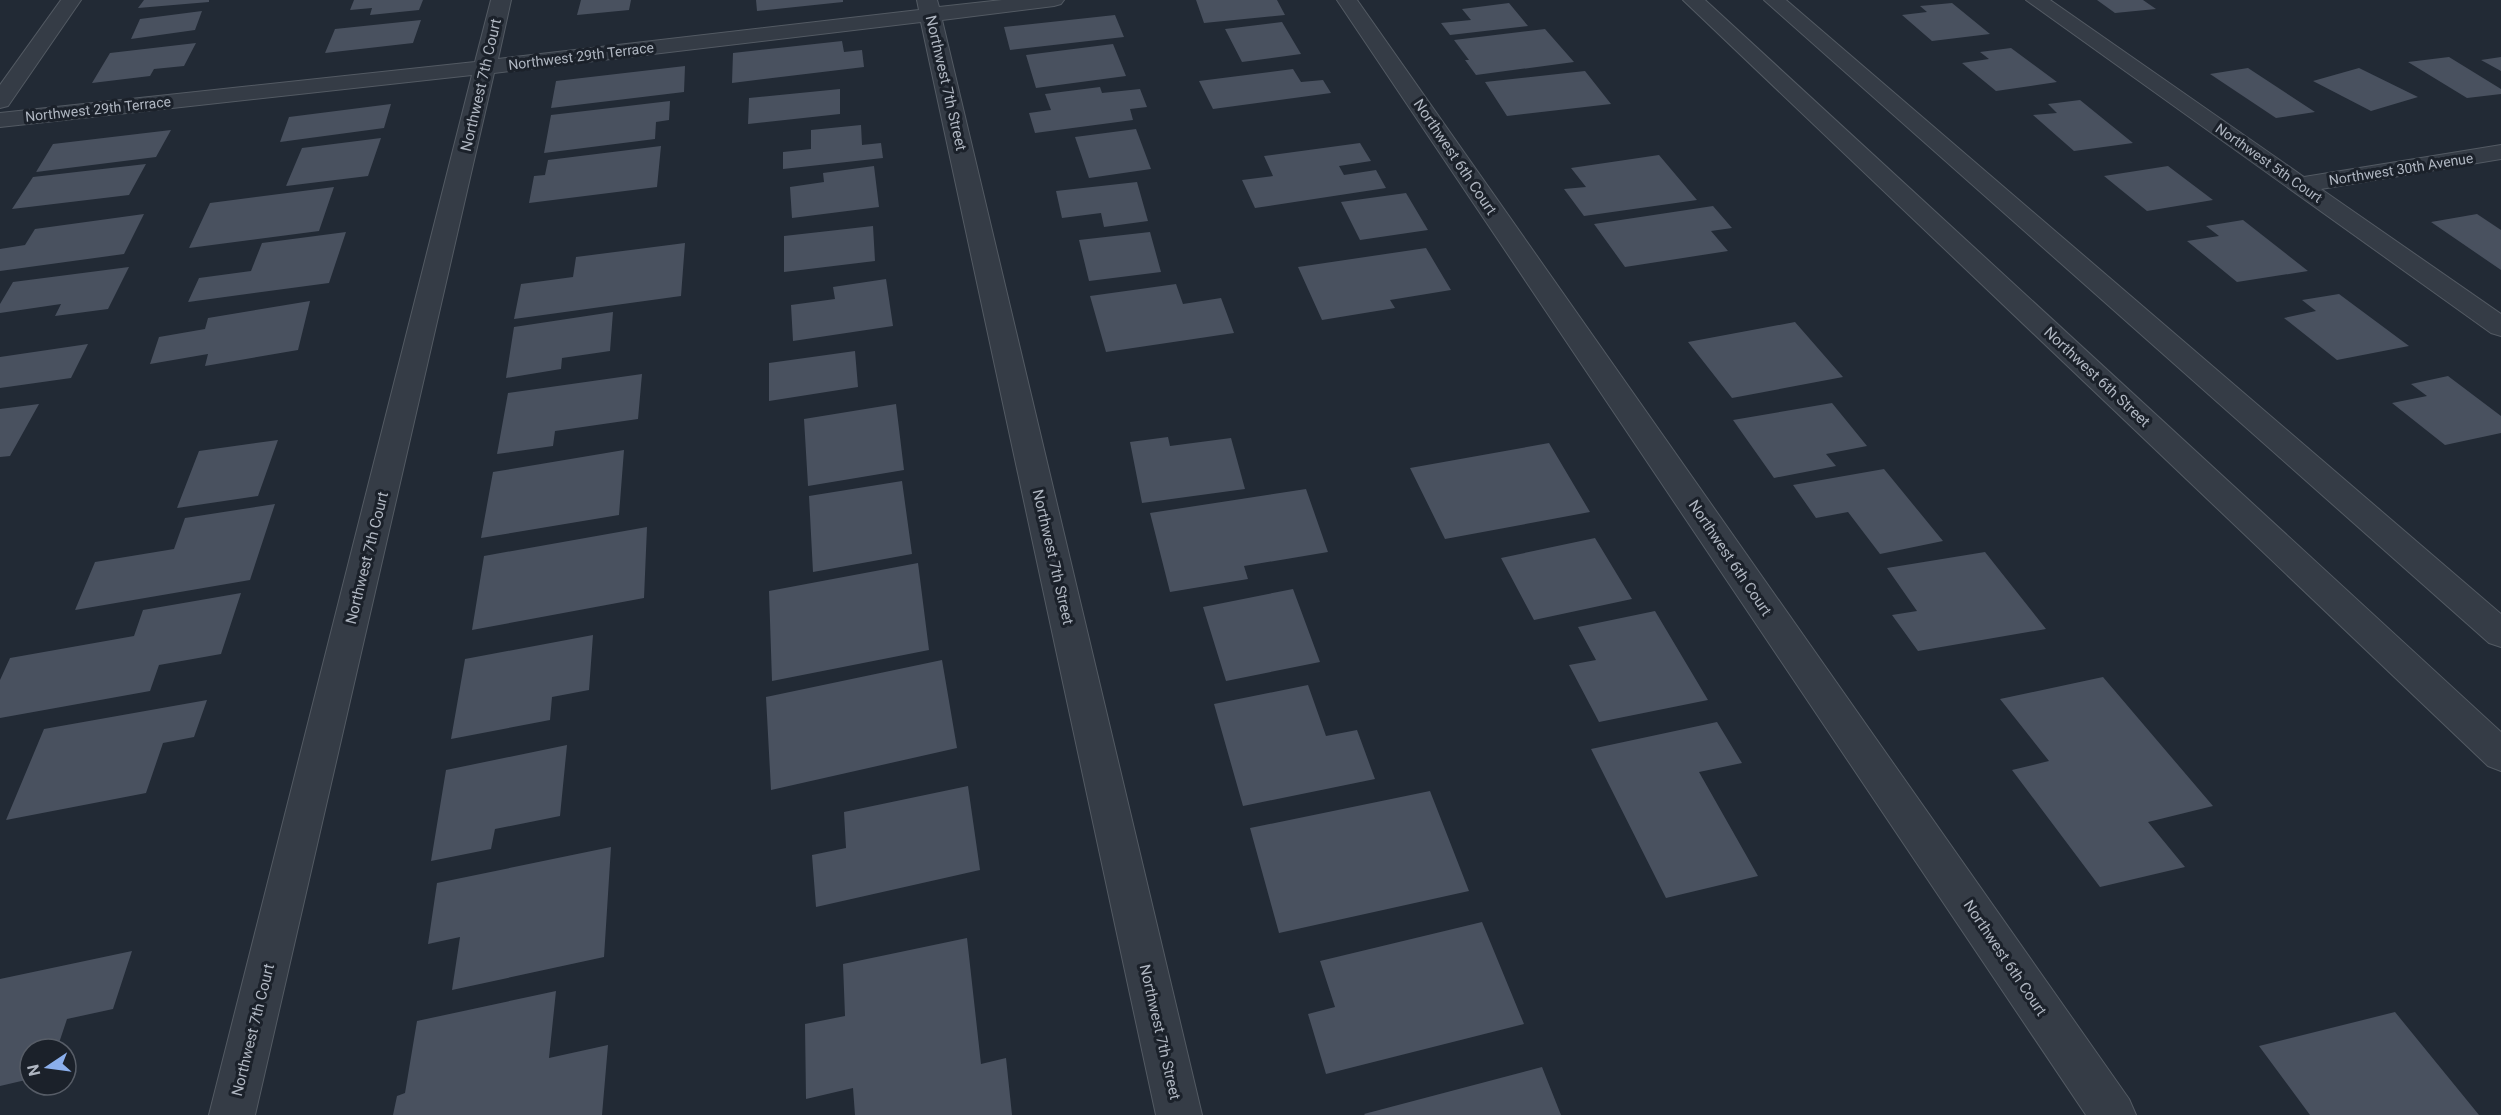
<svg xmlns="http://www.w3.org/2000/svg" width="2501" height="1115" font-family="Roboto,sans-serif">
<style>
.building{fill:#49515f}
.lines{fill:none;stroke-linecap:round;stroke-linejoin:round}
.minor-casing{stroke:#535a63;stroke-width:2}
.minor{fill:#353c46;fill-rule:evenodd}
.labels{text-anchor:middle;stroke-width:6;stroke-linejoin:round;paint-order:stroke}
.far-street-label{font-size:14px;fill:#b0b7c2;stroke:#1b212a}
.street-label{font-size:15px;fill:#b0b7c2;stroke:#1b212a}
</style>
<rect width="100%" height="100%" fill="#222a35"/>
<path class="building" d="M144,0H209V2L138,8Z
M354,0H423L419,10L370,15L372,8L350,10Z
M581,0H631L629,10L577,15Z
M756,0H843V2L757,11Z
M1196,0H1277L1285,15L1204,23Z
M2097,0H2143L2156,9L2115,13Z
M1509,3L1528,26L1450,35L1441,23L1471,20L1462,9Z
M1952,3L1990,34L1932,41L1902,15L1927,12L1920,6Z
M202,11L195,30L131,39L140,19Z
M1115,15L1124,37L1010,50L1004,27Z
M421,20L413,43L325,53L335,29Z
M1282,22L1301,54L1242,62L1225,29Z
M1545,29L1574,62L1476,75L1465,60H1469L1454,40Z
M842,41L844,52L862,50L864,67L732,83L733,53Z
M196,43L184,66L154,69L150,76L92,83L110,53Z
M1113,44L1126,76L1036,88L1026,55Z
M2011,48L2057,82L1996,91L1962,63L1989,59L1980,52Z
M2449,57L2501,89V94L2467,98L2408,62Z
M2501,57V71L2481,60Z
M685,66L684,92L551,108L556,81Z
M2248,68L2315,112L2276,118L2210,74Z
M2359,68L2418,97L2371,111L2313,81Z
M1293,69L1301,82L1323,80L1331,93L1213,109L1199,81Z
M1585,71L1611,104L1507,116L1485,82Z
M1100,87L1102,93L1140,89L1147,107L1130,109L1133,120L1035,133L1029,113L1051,110L1045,94Z
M840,89V114L748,124L749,98Z
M2080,100L2133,143L2074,151L2033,115L2057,113L2048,104Z
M670,101L669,120L656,122L655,139L544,153L551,115Z
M391,104L384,128L280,142L289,117Z
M861,125L862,145L881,143L883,158L783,169V152L811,149V130Z
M1136,129L1151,169L1089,178L1075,137Z
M171,130L156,157L36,172L53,144Z
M381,138L368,176L286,186L302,148Z
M1360,143L1371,161L1339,166L1344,175L1376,170L1386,188L1255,208L1242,180L1273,176L1264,156Z
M661,146L657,187L529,203L534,176L545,175L548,160Z
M1659,155L1697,200L1584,216L1564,189L1586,187L1571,168Z
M146,164L129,195L12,209L33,177Z
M874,166L879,207L792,218L790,187L824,182L823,173Z
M2168,166L2213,200L2147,211L2104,176Z
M1137,182L1148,221L1104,227L1101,213L1062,218L1056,191Z
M334,187L319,231L189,248L210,203Z
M1406,193L1428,230L1360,240L1341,202Z
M1713,206L1732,228L1711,231L1728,251L1625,267L1594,224Z
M144,214L124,254L0,271V249L25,245L35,229Z
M2477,214L2501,230V270L2431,222Z
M2243,220L2308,271L2237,282L2187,241L2219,236L2206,226Z
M873,226L875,261L784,272V236Z
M346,232L329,283L188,302L199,278L251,271L262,243Z
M1150,232L1161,272L1089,281L1079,240Z
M685,243L681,296L514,319L521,284L573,277L576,257Z
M1426,248L1451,290L1390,300L1395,308L1322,320L1298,267Z
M129,267L108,309L55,316L61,304L0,313V304L13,282Z
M886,279L893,326L793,341L791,305L835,299L833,287Z
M1176,284L1183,304L1221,298L1234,333L1106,352L1090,296Z
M2339,294L2409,346L2337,360L2284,318L2316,311L2302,300Z
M310,301L298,350L205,366L208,354L150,364L159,337L205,329L208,318Z
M613,312L610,351L562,358L561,369L506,378L514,327Z
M1795,322L1843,377L1732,398L1688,342Z
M88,344L71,378L0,388V357Z
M855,351L858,387L769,401V363Z
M642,374L638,419L555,431L553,446L497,454L508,393Z
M2448,376L2501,416V433L2445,445L2392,403L2427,396L2411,384Z
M1832,403L1867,446L1826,454L1836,466L1774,478L1733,420Z
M39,404L10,456L0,457V409Z
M896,404L904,470L808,486L804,419Z
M1168,437L1170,446L1231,438L1245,489L1142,503L1130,442Z
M278,440L258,496L177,508L199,451Z
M1549,443L1590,512L1445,539L1410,468Z
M624,450L619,515L481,538L493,472Z
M1884,469L1943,541L1880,554L1848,512L1816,518L1793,485Z
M902,481L912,554L813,572L809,496Z
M1306,489L1328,552L1244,566L1248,579L1170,592L1150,513Z
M275,504L250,580L75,610L95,562L174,549L185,518Z
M647,527L644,598L472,630L484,556Z
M1595,538L1632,599L1534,620L1501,558Z
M1985,552L2046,629L1918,651L1892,615L1917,611L1887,568Z
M918,563L929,650L772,681L769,591Z
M1293,589L1320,662L1226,681L1203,607Z
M241,593L221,654L159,665L150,691L0,718V680L10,658L134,636L143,610Z
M1655,611L1708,700L1599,722L1569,665L1596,660L1578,627Z
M593,635L589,690L552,697L550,720L451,739L465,659Z
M942,660L957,748L771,790L766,697Z
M2103,677L2213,806L2148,822L2185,867L2100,887L2012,770L2049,761L2000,699Z
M1308,685L1326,736L1357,730L1375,779L1243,806L1214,704Z
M207,700L194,737L163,743L146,793L6,820L44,729Z
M1717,722L1742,763L1699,772L1758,876L1666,898L1591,749Z
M567,745L560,816L495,829L491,849L431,861L446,770Z
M968,786L980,870L816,907L812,855L846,848L844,812Z
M1430,791L1469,891L1279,933L1250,828Z
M611,847L604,957L452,990L460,937L428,944L437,883Z
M1482,922L1524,1024L1326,1074L1308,1014L1335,1007L1320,961Z
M967,938L981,1064L1006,1058L1012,1115H855L853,1088L806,1099L805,1024L845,1016L843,964Z
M132,951L113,1009L67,1019L57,1049H30V1079L0,1086V979Z
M556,991L549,1058L608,1045L602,1115H393L397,1096L405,1093L417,1021Z
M2395,1012L2479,1115H2310L2259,1046Z
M1542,1067L1561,1115H1365L1364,1114Z"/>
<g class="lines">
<defs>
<path id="minor" d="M61,0H81L8,106L0,108V85Z
M491,0H511L498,59L919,10L917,0H937L939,7L1002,0H1064L1061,4L1054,6L942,20L1202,1115H1156L921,22L494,73L255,1115H209L472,75L0,127V113L475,62Z
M1337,0H1357L2129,1099L2136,1115H2086Z
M1683,0H1705L2501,732V771L2488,766Z
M1764,0H1786L2501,614V647L2489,643Z
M2026,0H2050L2304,177L2501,145V159L2321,189L2501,314V336L2491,333Z"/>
</defs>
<use href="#minor" class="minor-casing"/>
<use href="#minor" class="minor"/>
</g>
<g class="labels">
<g class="far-street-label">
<text transform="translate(581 56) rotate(-7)" y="5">Northwest 29th Terrace</text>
<text transform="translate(98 109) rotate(-6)" y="5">Northwest 29th Terrace</text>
<text transform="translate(2269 163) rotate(35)" y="5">Northwest 5th Court</text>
<text transform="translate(2401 169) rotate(-9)" y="5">Northwest 30th Avenue</text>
</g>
<g class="street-label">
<text transform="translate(946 83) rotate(77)" y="5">Northwest 7th Street</text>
<text transform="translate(481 85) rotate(-77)" y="5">Northwest 7th Court</text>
<text transform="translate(1455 157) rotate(56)" y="5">Northwest 6th Court</text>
<text transform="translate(2097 377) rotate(43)" y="5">Northwest 6th Street</text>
<text transform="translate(1053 557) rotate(77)" y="5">Northwest 7th Street</text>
<text transform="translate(367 558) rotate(-76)" y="5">Northwest 7th Court</text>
<text transform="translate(1730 558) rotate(56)" y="5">Northwest 6th Court</text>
<text transform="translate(2005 958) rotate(56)" y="5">Northwest 6th Court</text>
<text transform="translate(253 1030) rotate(-76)" y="5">Northwest 7th Court</text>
<text transform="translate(1160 1032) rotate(77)" y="5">Northwest 7th Street</text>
</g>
</g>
<g transform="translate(48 1067) rotate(257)"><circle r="28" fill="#1b212a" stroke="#575d67" stroke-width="1.5"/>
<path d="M0-4.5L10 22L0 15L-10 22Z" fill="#8bafec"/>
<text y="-9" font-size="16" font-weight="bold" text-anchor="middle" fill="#b0b7c2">N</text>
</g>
</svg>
